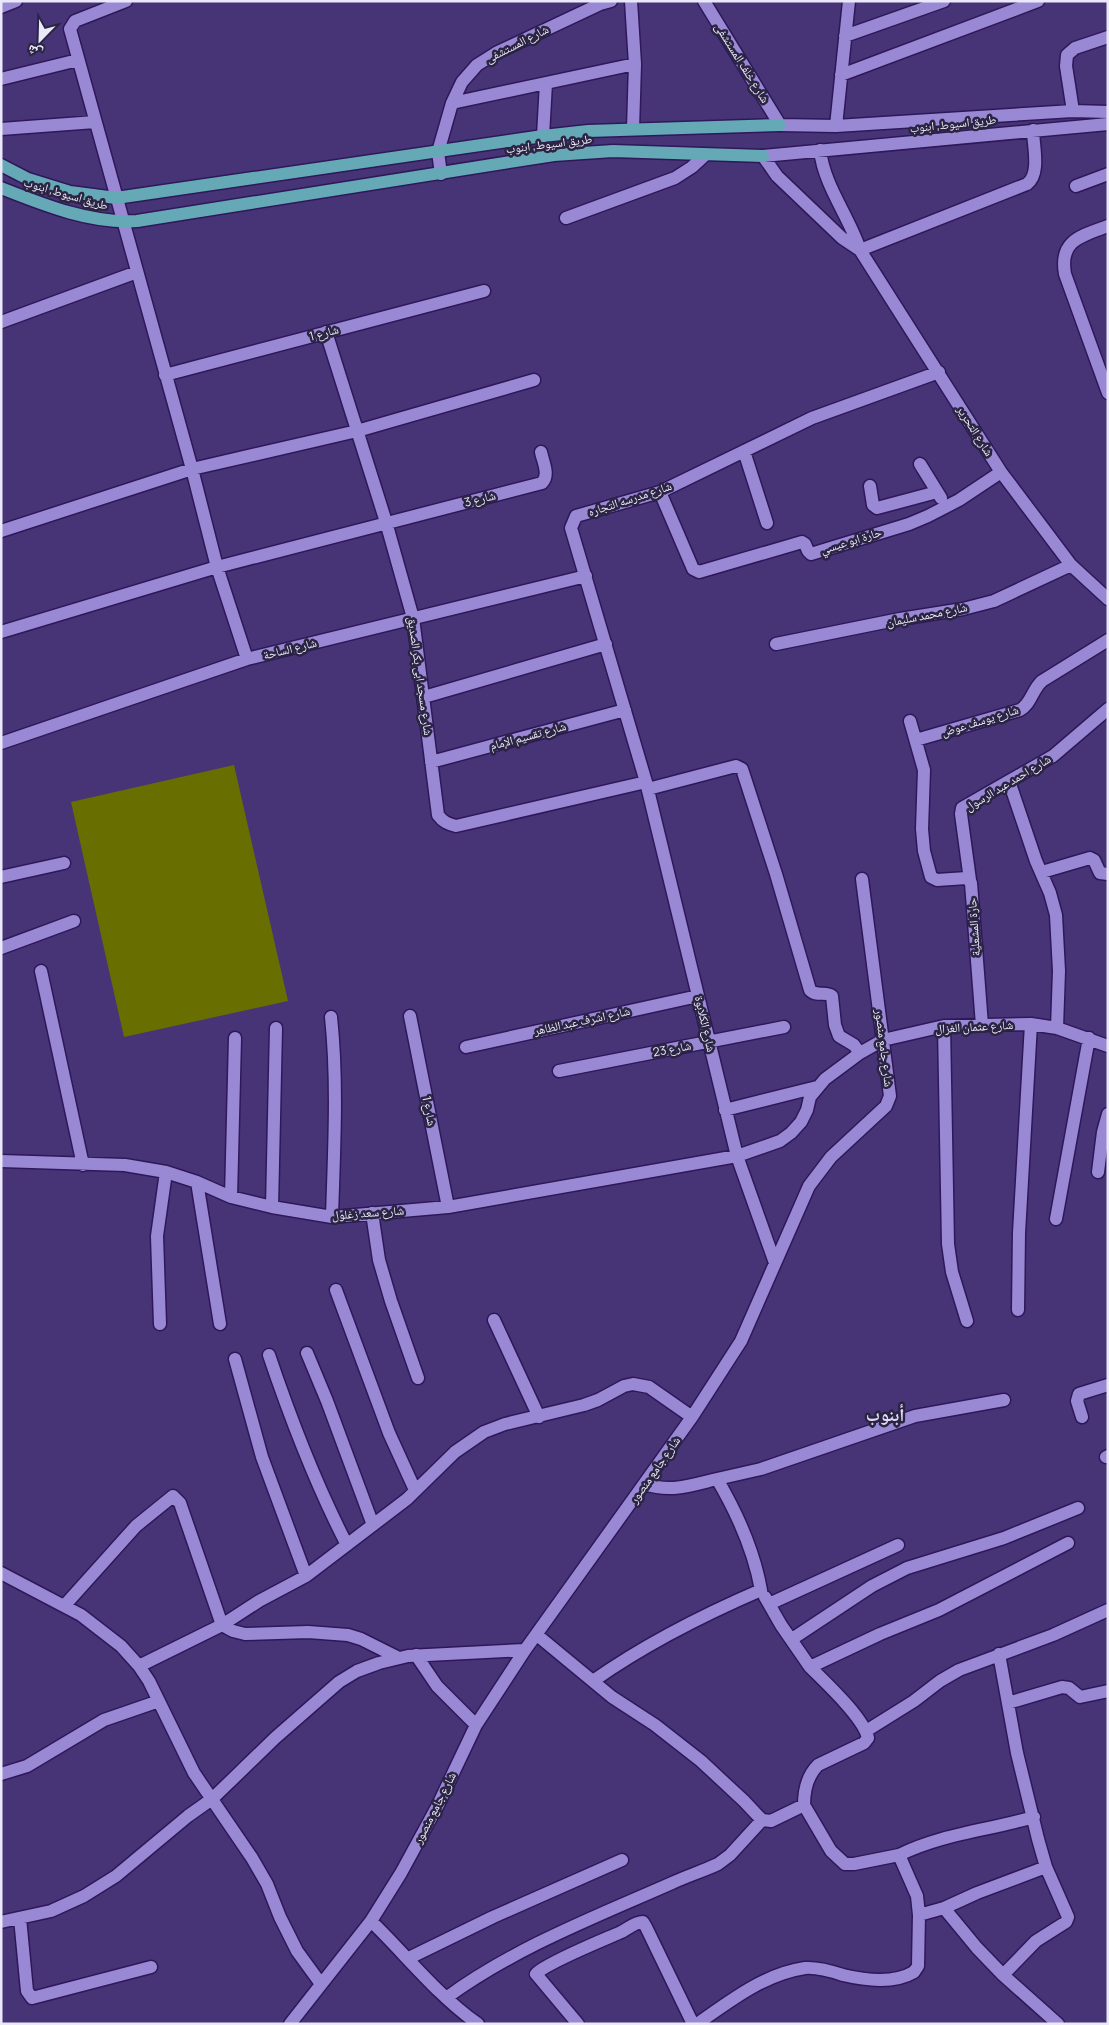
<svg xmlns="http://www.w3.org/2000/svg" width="1109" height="2025" font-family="Manrope,'Noto Naskh Arabic',sans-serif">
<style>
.pitch{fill:#686e00}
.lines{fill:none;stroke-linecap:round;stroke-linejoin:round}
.minor-casing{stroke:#2e1859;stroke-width:15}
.major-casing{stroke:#2e1859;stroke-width:15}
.minor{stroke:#9989d4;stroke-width:12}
.major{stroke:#64a9b5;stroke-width:12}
.labels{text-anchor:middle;stroke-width:5;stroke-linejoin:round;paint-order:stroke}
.street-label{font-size:12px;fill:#ebe9f9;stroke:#2b2442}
.district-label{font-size:18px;font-weight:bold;fill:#e1dbfb;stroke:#2b2442}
</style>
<rect width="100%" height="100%" fill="#473477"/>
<path class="pitch" d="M234,765L288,1001L124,1037L71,802Z"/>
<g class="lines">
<defs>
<path id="minor" d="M126,1L75,21L70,29L192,469L217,567L247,659
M631,1L635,64L633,129
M704,1L780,125L836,126L1073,111L1108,112
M1,7L16,1
M845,36L944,1
M841,75L1038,1
M1,79L78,60
M452,103L635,64
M1073,111L1066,66L1067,55L1075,48L1108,37
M836,126L849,1
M1,129L95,122
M543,136L546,83
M820,150C824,186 849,216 860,250L1001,472L1071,565L1108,599
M763,156L1108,124
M763,156L777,176L842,238L860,250
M441,174L438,152L452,103L462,82L477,65L496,53L600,4L611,1
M1076,186L1108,174
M566,218L675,178L692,167L705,155
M1108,226C1081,236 1059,240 1065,274L1108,393
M860,250L1027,184C1041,174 1033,145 1033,130
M1,322L137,272
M326,332L386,522L413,618L438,815C443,822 448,824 456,826L646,782
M165,375L484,291
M744,451L767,523
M920,464L941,498
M870,486L873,505L877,508L937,492
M660,492L693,569L699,572L802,542L805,544L808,551L811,554L909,524L928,516L959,500L1001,472
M1,531L192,469L357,431L534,380
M1,632L217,567L542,483C550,475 543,462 541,452
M776,644L900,619L963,609L994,601L1071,565
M424,697L606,644
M910,721L924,770L922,829L924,851L931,877L937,880L967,878L971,883L982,1025
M916,740L1020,710C1031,704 1032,690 1042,681L1108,640
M1,743L247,659L586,576
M431,762L625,710
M1009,781L1036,861L1050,893L1056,915L1059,971L1057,1028
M648,789L736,766L742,769L776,874L810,990C816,997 826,991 832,996L835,1025L839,1036L854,1045L860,1053
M1042,872L1090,858L1094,860L1100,873L1108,874
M1,877L64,863
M970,880L961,814L962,808L1053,756L1108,709
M1,948L74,921
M41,971L83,1165
M410,1016L448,1207
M331,1017C338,1083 334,1150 332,1217
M944,1026L948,1244L952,1272L967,1321
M466,1047L698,996
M559,1071L784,1027
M725,1110L817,1087
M1,1161L125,1165L166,1172L197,1182L231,1197L272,1207L332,1217L448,1207L737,1156L780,1141L791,1133L801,1122L807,1110L810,1097L825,1079L860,1053L883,1040L944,1026L1031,1024L1057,1028L1108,1046
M1098,1172L1103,1132L1108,1114
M197,1182L220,1324
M231,1197L235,1038
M272,1207L276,1028
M372,1213L379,1260L391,1301L418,1378
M1056,1219L1089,1038
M775,1263L737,1156L646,782L571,528L576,516L660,492L812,418L939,372
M336,1290L389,1433L415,1490
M1018,1310L1019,1233L1031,1024
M494,1320L539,1417
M160,1324L157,1236L166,1172
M307,1353L327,1401L373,1525
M269,1355C291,1420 315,1483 347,1545
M235,1359L262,1457L306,1576
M1082,1417L1077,1401L1079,1394L1108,1385
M1106,1457L1108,1456
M717,1479L761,1469L915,1416L1004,1400
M1,1573L81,1615L121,1646L139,1666L149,1681L194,1773L252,1858L267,1884L280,1917L297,1951L321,1984
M765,1597L781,1625L810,1667
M769,1604L898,1545
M65,1605L136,1526L173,1496L180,1503L222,1625L233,1631L245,1634L308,1632L348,1635L361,1639L399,1658
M537,1635L612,1697L655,1725L701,1761L744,1801L762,1820L771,1821L804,1805L831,1851L845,1864H854L899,1855
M792,1639L872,1586L907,1568L1004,1538L1078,1508
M999,1654L1017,1753L1038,1839L1046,1867L1068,1917L1066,1922L1036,1941L1003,1975
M416,1655L437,1686L476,1725
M139,1666L222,1625L259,1601L306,1576L407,1499L455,1452L484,1432L505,1424L584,1405L598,1400L624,1386L633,1384L649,1387L692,1417
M593,1681C644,1645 703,1615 761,1590C754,1551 737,1513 717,1479C692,1485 671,1493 645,1484
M1008,1703L1062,1687L1069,1688L1080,1697L1108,1691
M866,1731L914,1701L940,1681L959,1670L1053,1635L1108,1610
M1,1774L27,1766L104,1720L159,1701
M804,1805C804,1790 807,1776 818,1765L864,1743L868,1738C864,1718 825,1682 810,1667L880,1634L939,1610L1068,1543
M944,1908L977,1893L1046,1867
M919,1915L944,1908L977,1948L1003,1975L1058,2024
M20,1918L27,1991L32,1998L151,1967
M371,1921C406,1955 438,1996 478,2024
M1,1922L51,1911L84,1896L116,1876L188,1816L212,1799L275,1738L339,1682L357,1671L379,1663L408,1656L525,1650
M409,1958L493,1917L622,1860
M446,1998C514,1948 595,1917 672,1883C687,1876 703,1871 718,1864L730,1855L762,1820
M290,2024L371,1921L401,1873L438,1805L476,1725L525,1650L692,1417L741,1341L809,1186L831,1157L886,1106L890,1096L862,879
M578,2024L536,1974C546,1963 603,1940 619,1933C627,1930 634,1922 643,1922L646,1927L693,2024
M697,2024C730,2001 764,1974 805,1968C818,1967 831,1971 843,1975C864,1980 894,1984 914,1972L918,1966L919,1915L917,1896L899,1855C941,1834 989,1830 1034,1817"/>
<path id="major" d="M1,165L28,179L70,192L116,198L543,136L588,131L780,125
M1,188C44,205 91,224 137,221L554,155L613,151L763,156"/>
</defs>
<use href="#minor" class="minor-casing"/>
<use href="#major" class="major-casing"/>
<use href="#minor" class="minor"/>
<use href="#major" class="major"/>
</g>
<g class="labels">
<g class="street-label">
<text transform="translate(517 44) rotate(-27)" y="4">شارع المستشفى</text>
<text transform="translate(742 63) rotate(58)" y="4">شارع خلف المستشفى</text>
<text transform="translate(953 124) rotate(-6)" y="4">طريق اسيوط, ابنوب</text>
<text transform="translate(549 144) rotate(-7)" y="4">طريق اسيوط, ابنوب</text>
<text transform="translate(66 194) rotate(16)" y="4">طريق اسيوط, ابنوب</text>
<text transform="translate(324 333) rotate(-15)" y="4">شارع 1</text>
<text transform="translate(975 431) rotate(58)" y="4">شارع التحرير</text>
<text transform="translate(480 499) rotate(-14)" y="4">شارع 3</text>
<text transform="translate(630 499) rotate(-18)" y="4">شارع مدرسه التجاره</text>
<text transform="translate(851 541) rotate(-17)" y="4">حارة ابو عيسي</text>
<text transform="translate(927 615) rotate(-11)" y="4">شارع محمد سليمان</text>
<text transform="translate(290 649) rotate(-14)" y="4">شارع الساحة</text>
<text transform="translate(420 676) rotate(82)" y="4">شارع مسجد ابى بكر الصديق</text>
<text transform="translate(980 721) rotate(-17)" y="4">شارع يوسف عوض</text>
<text transform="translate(528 736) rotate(-15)" y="4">شارع تقسيم الإمام</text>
<text transform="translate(1008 783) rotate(-31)" y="4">شارع احمد عبد الرسول</text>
<text transform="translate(974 927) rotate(-94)" y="4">حارة المشعلية</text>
<text transform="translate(582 1021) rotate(-12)" y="4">شارع اشرف عبد الظاهر</text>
<text transform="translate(705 1024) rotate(77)" y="4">شارع الكلابوة</text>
<text transform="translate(974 1027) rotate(-3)" y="4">شارع عثمان الغزال</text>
<text transform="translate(884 1048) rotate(83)" y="4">شارع جامع منصور</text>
<text transform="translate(672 1049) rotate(-11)" y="4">شارع 23</text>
<text transform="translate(429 1111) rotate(79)" y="4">شارع 1</text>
<text transform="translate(368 1213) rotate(-4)" y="4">شارع سعد زغلول</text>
<text transform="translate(655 1470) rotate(-55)" y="4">شارع جامع منصور</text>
<text transform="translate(435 1808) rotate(-63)" y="4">شارع جامع منصور</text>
</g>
<g class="district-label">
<text x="885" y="1421">أبنوب</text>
</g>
</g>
<rect width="1109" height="2025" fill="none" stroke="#ebe9f9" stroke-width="5"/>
<g transform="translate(40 40) rotate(203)" stroke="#2b2442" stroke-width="4" paint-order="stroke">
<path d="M0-4L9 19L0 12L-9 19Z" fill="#ebe9f9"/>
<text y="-8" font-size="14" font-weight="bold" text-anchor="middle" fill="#ebe9f9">ش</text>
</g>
</svg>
